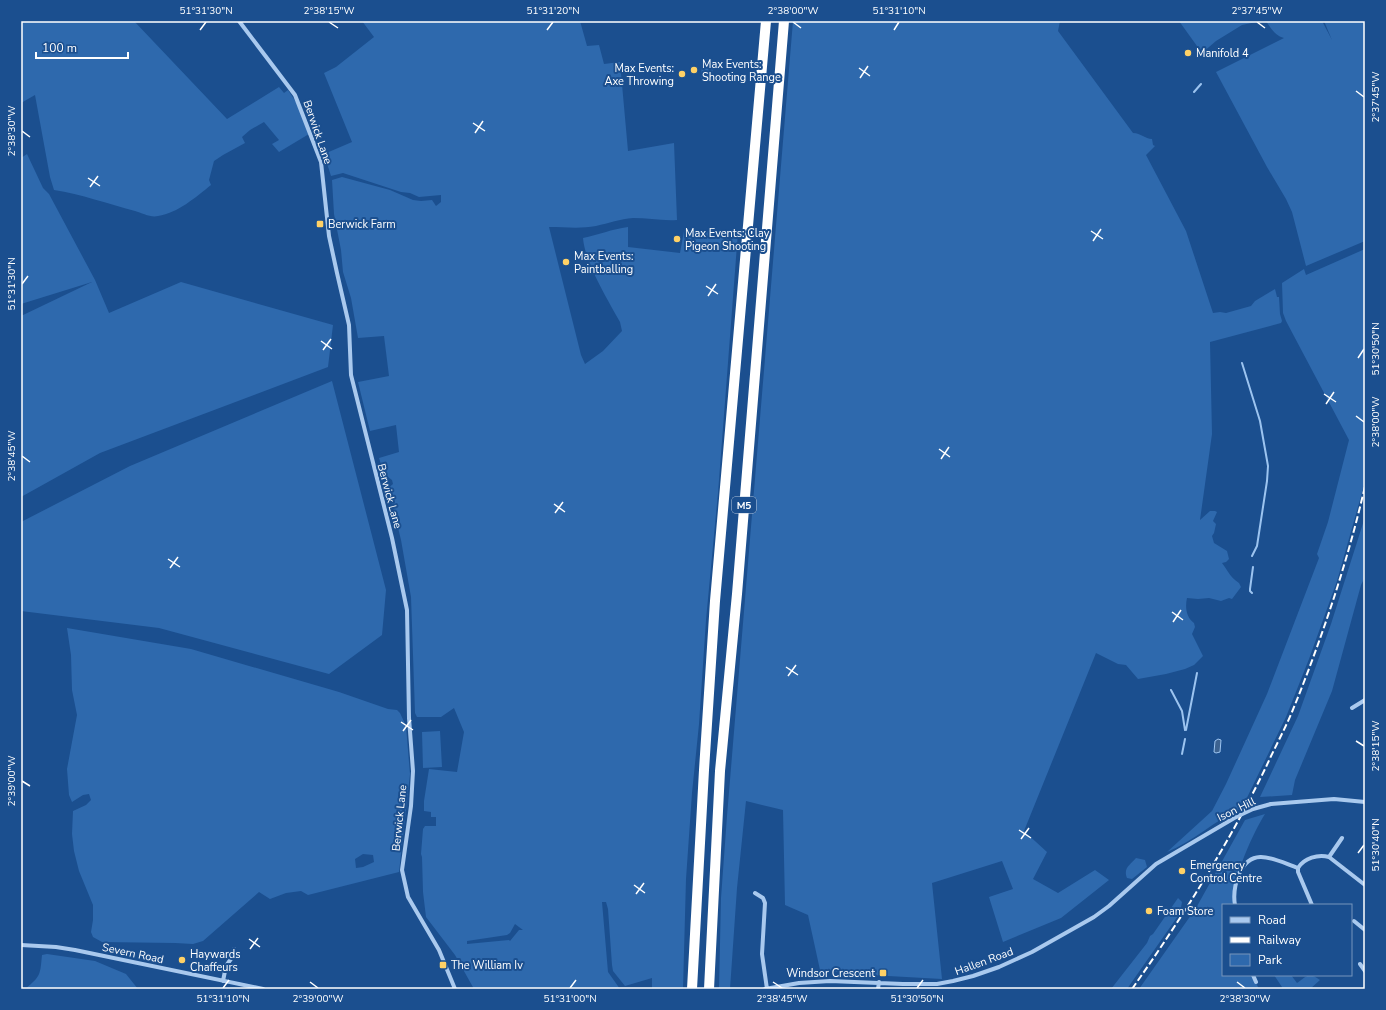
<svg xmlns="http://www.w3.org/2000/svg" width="1386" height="1010" font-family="'Nunito Sans',sans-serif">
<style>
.green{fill:#2e69ad;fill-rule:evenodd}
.water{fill:#3c6290;stroke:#9cc4f0}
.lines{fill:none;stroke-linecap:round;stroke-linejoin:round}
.stream{stroke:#9cc4f0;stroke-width:2}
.minor{stroke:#a9c9ee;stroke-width:4}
.motorway{stroke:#fff;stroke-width:10}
.rail{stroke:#fff;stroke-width:2;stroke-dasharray:7 3;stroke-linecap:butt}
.minor-bridge{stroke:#a9c9ee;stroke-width:4}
.ticks{fill:none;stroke:#fff;stroke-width:1.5}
.poi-dot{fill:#ffd166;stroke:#1b4f8f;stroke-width:1.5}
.labels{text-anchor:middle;stroke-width:4;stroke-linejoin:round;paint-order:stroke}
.shield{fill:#1b4f8f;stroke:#bbcadd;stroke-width:1}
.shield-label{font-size:10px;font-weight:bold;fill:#fff}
.poi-label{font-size:11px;fill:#fff;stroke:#1b4f8f;text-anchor:start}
.street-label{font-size:11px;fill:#fff;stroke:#1b4f8f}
.neatline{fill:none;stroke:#fff;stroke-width:1.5}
.ticks-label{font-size:10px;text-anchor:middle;fill:#fff}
</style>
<rect width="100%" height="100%" fill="#1b4f8f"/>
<path class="green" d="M21,21H134L227,119L279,87L284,93L288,90L296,102L309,134L279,152L272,144L279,140L264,122L250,130L242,137L245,143L223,155L214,161L209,180L211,185C196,197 178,213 158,216C151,218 142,213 135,211C108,204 81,194 54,190L50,177L35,95L21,103Z
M362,21H580L587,46L599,45L604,64L620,62L628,151L674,143L677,220C662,221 648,218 633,218C620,219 609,223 596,226C580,229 565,227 549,227L581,355L585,364L603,351L622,331L620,322C608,300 585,263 583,238C598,235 612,229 628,227V247L680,253L684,231L738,232L718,493L706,620L699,724L692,793L686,879L683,989H652V978L625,986L613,971L612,965L608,909L606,902H602L608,972L620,989H474L455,955L426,917L423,892L422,857L421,854L423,829L425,826H436V817H431V812L424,811V801L429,769L457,772L464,732L454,708L441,717H417L415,713L411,597L401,540L393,507L387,489L393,484L392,480L384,474L379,458L399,452L396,425L370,431L358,382L389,376L384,336L358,338L351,298L343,272L341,250L334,214L332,180L342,177L390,190L413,200L421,201L432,200L436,206L441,202V195L419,197L410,193L401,192L343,173L331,176L324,154L352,142L324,73L336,67L374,37ZM515,924L523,930H519L510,941L509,940L467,944V941L507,935L510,933Z
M793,21H1060L1058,31L1133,133C1141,133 1145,139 1152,139L1153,145L1155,146L1146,155L1186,231L1213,313L1220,312L1226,313L1251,306L1255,301L1275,289L1277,297H1279L1280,314L1282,321L1281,323L1210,342L1212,434L1200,520L1210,511H1215L1217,512L1213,521L1216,524L1214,533L1212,536L1214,543L1227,551L1229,559L1226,562L1222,563C1229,572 1229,576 1239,583L1241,587L1232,599L1229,598L1221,601L1209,598L1198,599L1187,598C1185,607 1186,617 1194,623L1195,627L1192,634L1203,656L1194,665L1185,669L1166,674L1138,679L1126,665L1118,664L1096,653L1024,831L1047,852L1033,879L1058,893L1095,870L1109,880L1061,918L1003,942L989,897L1013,889L1002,861L932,883L942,979L870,975L820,970L808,915L785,905L783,810L746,801L737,888L730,989H719L721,898L727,816Z
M1179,21H1261L1242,25L1216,41L1202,53Z
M1266,21H1322L1332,40L1324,21H1365V181L1364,182L1365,185V241L1306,266L1292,212L1286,199L1267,167L1216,72L1284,38C1276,36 1271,29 1266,21Z
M702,61H714L711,80H701Z
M27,154L43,188L49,194L95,280L109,313L181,282L333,325L328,367L100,453L21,497V316L92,282L21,304V158Z
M1365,249V482L1337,581L1309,659L1286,717L1242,808C1215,820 1194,841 1167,852L1212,811L1226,784L1267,694L1319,558L1317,554L1328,522L1349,440L1286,321L1283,313L1282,283L1304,269L1306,275Z
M332,381L386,590L382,635L329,674L159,628L21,611V522L130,466Z
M1365,517V577L1361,585L1332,691L1295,780L1292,795L1260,797L1298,716L1331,624Z
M67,628L191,649L339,692L388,709L397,710L400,713L406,726L410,774L399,872L308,895L301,891L286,893L270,899L259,892L203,941L193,944L175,943L102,942L93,937L91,932L93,920V905L79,871L74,851L72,834L73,811L86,805L91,800L89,794L83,795L72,802L69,795L67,769L77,715L72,690L71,655ZM363,854L373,855L374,862L363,867L356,868L355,859Z
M440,731L442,767L423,768L422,732Z
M1265,814C1253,833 1230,883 1234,905H1223V975H1252L1259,989H1139L1196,908L1245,820Z
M1136,858L1145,860L1147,867L1132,879L1127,878C1123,868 1130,865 1136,858Z
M1178,898L1182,902L1180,913L1127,989H1111L1147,943L1150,936L1153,934Z
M47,954L95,961L126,974L138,989H25C41,976 40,975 42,955Z
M1274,975H1291L1297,983C1307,976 1309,972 1320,980L1310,989H1281L1282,987Z"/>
<path class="water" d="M1218,739L1221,740L1220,752L1216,753L1214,752L1215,741Z"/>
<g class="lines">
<path class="stream" d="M1194,92L1201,84
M1242,363L1260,421L1268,466L1267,481L1257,546L1252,556
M1252,593L1250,591V589L1253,567
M1171,690L1182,711L1185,730
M1186,730L1197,673
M1182,754L1185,739"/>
<path class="minor" d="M239,21L295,95L321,162L329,236L337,273L349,325L351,375L392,538L407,610L409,718L413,771L411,806L402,870L408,897L439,950L455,989
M1352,708L1365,700
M1271,804L1334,799L1365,802
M1329,857L1342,838
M1298,868C1304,858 1318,854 1329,857L1365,885
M1298,868V872L1312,905
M755,893L763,898L765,903L762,954L767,989
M1235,905C1233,894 1235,884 1239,874C1252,845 1275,860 1298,868
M1354,921L1365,930
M21,945L56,947L75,950L263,989
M1360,964L1365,971
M1253,975L1256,982
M223,981L226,966L233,956L234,949
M765,989L799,983L830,981L903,984H937L953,981L973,976L999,967L1032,952L1094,917L1109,906L1156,864L1236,817
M878,989L879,982"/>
<path class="motorway" d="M692,989L704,770L715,601L766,21
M709,989L720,771L737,594L784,21"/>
<path class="rail" d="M1132,989C1182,918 1228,845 1266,767C1274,749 1284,731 1292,712C1321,641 1348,561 1365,486"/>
<path class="minor-bridge" d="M1236,817L1253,809L1271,804"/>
</g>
<path class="ticks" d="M329,22L338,28M793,22L801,28M1257,22L1265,28M200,30L206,22M547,30L553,22M894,30L899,22M859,68L870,76M860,78L868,66M1356,91L1364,97M473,123L485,131M22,131L30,137M475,133L483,121M88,178L100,186M90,187L98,176M1091,231L1103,239M1093,241L1101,229M22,284L28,276M706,286L718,294M708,296L716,284M321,341L332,349M323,350L331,339M1358,358L1364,349M1324,394L1336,402M1326,404L1334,392M1356,416L1364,422M939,449L950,457M22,456L30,462M941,459L949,447M554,504L565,512M555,513L563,502M168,559L180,567M170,568L178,557M1172,612L1183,620M1173,622L1181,610M786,667L798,675M788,676L796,665M401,722L413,730M403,731L411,720M1356,741L1364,746M22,781L30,786M1019,830L1031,838M1021,839L1029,828M1358,853L1364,845M634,885L645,893M636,894L644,883M249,939L260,947M250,949L258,938M310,982L318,988M773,982L782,988M1237,982L1245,988M223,988L229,980M570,988L576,980M917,988L923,980"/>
<g class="poi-dot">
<circle cx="1188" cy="53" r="4"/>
<circle cx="694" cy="70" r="4"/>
<circle cx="682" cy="74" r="4"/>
<rect x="316" y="220" width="8" height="8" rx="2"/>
<circle cx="677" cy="239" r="4"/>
<circle cx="566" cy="262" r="4"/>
<circle cx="1182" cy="871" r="4"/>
<circle cx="1149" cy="911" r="4"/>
<circle cx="182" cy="960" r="4"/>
<rect x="439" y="961" width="8" height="8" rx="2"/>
<rect x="879" y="969" width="8" height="8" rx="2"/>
</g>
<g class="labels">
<rect class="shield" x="732" y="497" width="24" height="16" rx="3"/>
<g class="shield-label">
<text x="744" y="509">M5</text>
</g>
<g class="poi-label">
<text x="1196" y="57">Manifold 4</text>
<text x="702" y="68">Max Events:<tspan x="702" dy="13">Shooting Range</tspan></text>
<text x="674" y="72" text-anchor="end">Max Events:<tspan x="674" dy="13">Axe Throwing</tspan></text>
<text x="328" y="228">Berwick Farm</text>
<text x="685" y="237">Max Events: Clay<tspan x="685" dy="13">Pigeon Shooting</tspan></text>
<text x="574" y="260">Max Events:<tspan x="574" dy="13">Paintballing</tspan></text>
<text x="1190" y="869">Emergency<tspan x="1190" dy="13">Control Centre</tspan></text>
<text x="1157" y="915">Foam Store</text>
<text x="190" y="958">Haywards<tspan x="190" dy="13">Chaffeurs</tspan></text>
<text x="451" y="969">The William Iv</text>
<text x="875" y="977" text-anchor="end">Windsor Crescent</text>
</g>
<g class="street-label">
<text transform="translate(318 132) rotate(71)" y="4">Berwick Lane</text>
<text transform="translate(390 496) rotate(75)" y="4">Berwick Lane</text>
<text transform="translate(1236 809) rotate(-26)" y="4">Ison Hill</text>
<text transform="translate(399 818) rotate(-84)" y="4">Berwick Lane</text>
<text transform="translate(133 953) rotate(12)" y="4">Severn Road</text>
<text transform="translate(984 961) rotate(-20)" y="4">Hallen Road</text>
</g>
</g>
<rect width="1386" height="1010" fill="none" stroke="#1b4f8f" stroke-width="44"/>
<rect x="1222" y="904" width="130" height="72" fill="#1b4f8f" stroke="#7695bc"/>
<rect x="1230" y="917" width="20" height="6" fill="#a9c9ee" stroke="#7695bc"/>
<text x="1258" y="924" font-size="12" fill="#ffffff">Road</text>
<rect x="1230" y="937" width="20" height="6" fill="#ffffff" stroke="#7695bc"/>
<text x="1258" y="944" font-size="12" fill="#ffffff">Railway</text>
<rect x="1230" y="954" width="20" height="12" fill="#2e69ad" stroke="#7695bc"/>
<text x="1258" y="964" font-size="12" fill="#ffffff">Park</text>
<path d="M36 52v6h92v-6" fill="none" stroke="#ffffff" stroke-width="2"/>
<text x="42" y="52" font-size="12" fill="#ffffff" stroke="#1b4f8f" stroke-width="3" paint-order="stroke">100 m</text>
<rect x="22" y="22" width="1342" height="966" class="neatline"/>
<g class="ticks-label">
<text x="206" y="14">51°31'30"N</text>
<text x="329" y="14">2°38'15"W</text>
<text x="553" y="14">51°31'20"N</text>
<text x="793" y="14">2°38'00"W</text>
<text x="899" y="14">51°31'10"N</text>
<text x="1257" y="14">2°37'45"W</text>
<text transform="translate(1375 97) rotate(-90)" y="4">2°37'45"W</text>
<text transform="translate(11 131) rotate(-90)" y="4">2°38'30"W</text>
<text transform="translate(11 284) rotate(-90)" y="4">51°31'30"N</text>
<text transform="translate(1375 349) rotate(-90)" y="4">51°30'50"N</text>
<text transform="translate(1375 422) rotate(-90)" y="4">2°38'00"W</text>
<text transform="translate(11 456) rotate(-90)" y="4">2°38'45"W</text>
<text transform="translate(1375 746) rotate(-90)" y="4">2°38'15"W</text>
<text transform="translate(11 781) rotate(-90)" y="4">2°39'00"W</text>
<text transform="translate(1375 845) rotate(-90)" y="4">51°30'40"N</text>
<text x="223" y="1002">51°31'10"N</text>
<text x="318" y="1002">2°39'00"W</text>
<text x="570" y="1002">51°31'00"N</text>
<text x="782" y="1002">2°38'45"W</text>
<text x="917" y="1002">51°30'50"N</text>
<text x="1245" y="1002">2°38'30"W</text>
</g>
</svg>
